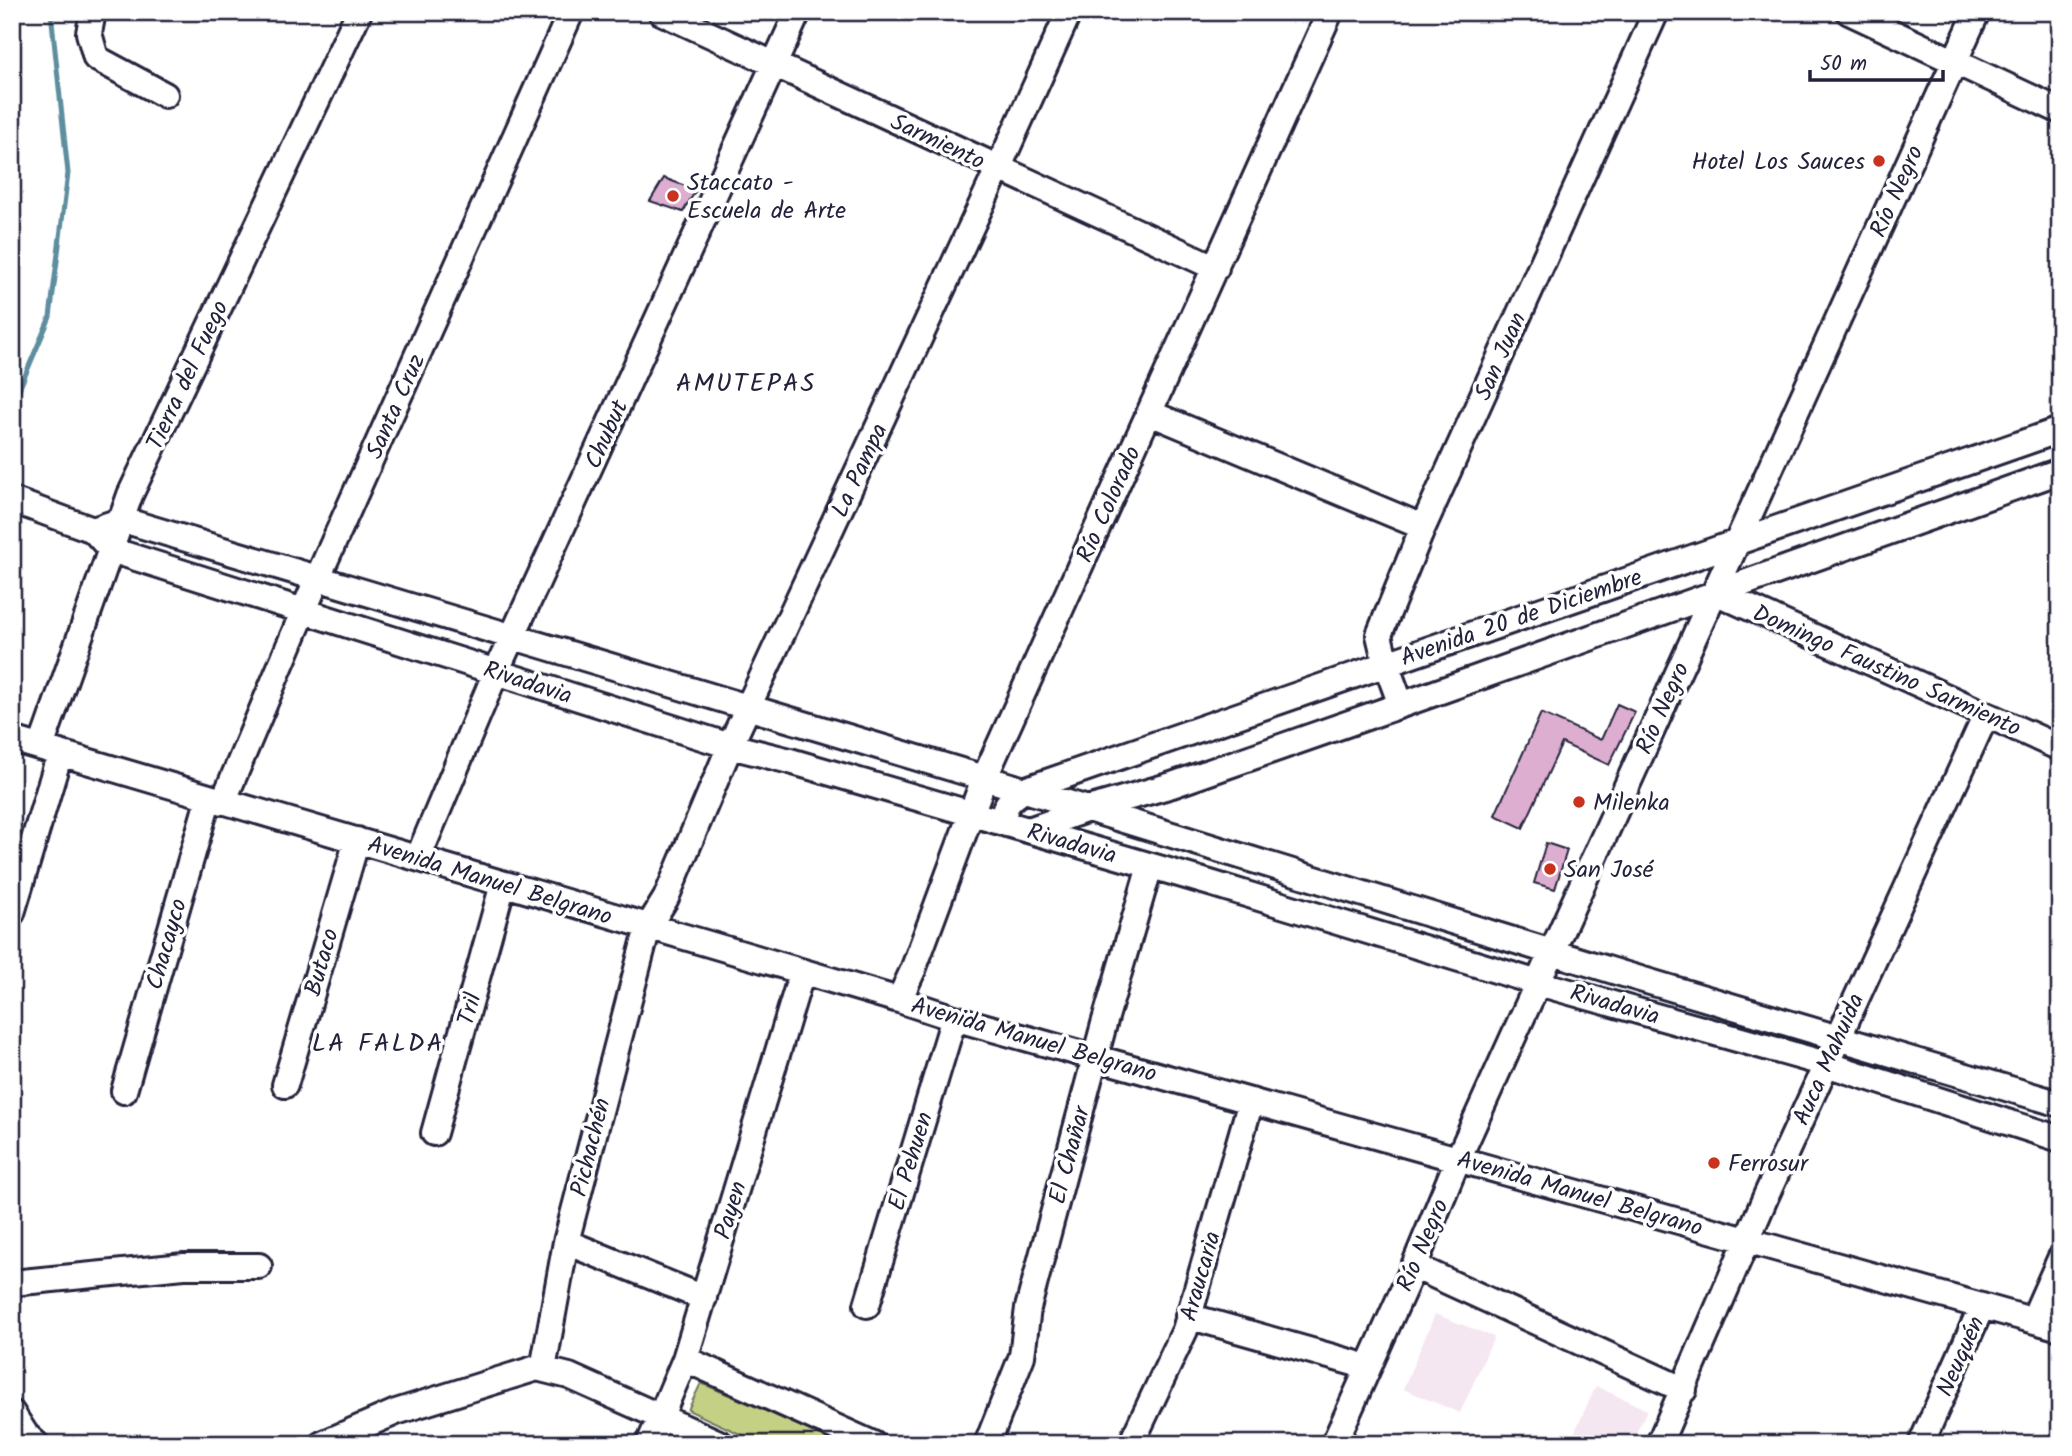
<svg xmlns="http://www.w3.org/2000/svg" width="2072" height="1456" font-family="Kalam,sans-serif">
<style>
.built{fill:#f5e7f1}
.green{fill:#c4d185;stroke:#737a60;stroke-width:2}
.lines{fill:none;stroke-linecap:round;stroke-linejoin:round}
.stream{stroke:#5d8d9e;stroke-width:5}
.building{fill:#ddaed0;stroke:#22223b;stroke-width:2}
.minor-casing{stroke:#22223b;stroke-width:30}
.minor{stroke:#fff;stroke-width:24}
.poi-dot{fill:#c8321e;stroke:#fff;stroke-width:2.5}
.labels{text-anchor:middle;stroke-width:7;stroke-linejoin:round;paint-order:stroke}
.street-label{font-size:24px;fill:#22223b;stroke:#fff}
.poi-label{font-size:24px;fill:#22223b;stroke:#fff;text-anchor:start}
.neighbourhood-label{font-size:26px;letter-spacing:2px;fill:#22223b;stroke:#fff}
</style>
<rect width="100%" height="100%" fill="#fff"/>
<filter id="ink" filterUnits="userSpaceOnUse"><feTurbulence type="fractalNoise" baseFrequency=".0143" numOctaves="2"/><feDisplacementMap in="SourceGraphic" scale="14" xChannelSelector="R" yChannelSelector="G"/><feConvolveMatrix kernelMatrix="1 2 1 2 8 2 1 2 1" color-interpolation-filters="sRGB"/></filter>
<g filter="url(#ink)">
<path class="built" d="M1435,1314L1494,1337L1460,1413L1403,1389Z
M1596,1386L1647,1410L1631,1444H1569Z"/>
<path class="green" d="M701,1383L842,1444H762L688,1410Z"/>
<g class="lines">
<path class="stream" d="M12,406L50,317L68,173L51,12"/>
</g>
<path class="building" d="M664,178L696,190L683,212L650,201Z
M1617,704L1635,712L1609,765L1562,743L1523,828L1495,815L1541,713L1601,740Z
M1546,843L1567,850L1555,889L1534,883Z"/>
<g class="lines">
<defs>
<path id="minor" d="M93,12L89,33L96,58L165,95
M661,12L1216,268
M1849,12L2060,111
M1150,413L1423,527
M12,500L93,530L111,550L730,746L790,761L1210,883L1538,983L1826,1064L2060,1139
M93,530L123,520L1088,809L1620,973L2060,1104
M1715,592L2060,748
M1401,705L1386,664L1379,635L1423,527L1656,12
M12,739L899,1000L954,1018L2060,1328
M41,747L130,495L359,12
M223,802L318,577L571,12
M1006,824C1000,807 1010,799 1024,790L2060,430
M1029,830L1088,809L1172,785L1401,705L2060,471
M418,858L496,672L798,12
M12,913L60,753
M899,1000L913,970L984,779L1330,12
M285,1085L357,840
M124,1091L209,797
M434,1133L503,884
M566,1242L704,1298
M1414,1266L1684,1390
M12,1283L184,1266H259
M867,1305L954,1018
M1188,1316L1368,1367
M2033,1320L2060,1259
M685,1359L873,1444
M543,1369L566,1242L648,927L666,898L730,746L998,169L1069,12
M12,1413L26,1435L36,1444
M322,1444L396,1412L537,1368L569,1376L721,1444
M649,1444L685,1359L802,972
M987,1444L1022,1356L1028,1308L1104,1024L1150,866
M1131,1444L1185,1330L1251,1101
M1334,1444L1414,1266L1458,1159L1977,12
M1659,1444L1766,1196L1986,715
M1921,1444L1982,1306"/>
</defs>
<use href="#minor" class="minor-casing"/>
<use href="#minor" class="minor"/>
</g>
</g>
<g class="poi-dot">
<circle cx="1879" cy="161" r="7"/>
<circle cx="673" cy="196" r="7"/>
<circle cx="1579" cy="802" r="7"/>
<circle cx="1550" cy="869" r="7"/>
<circle cx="1714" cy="1163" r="7"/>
</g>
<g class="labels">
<g class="street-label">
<text transform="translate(938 141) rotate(25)" y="8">Sarmiento</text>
<text transform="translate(1896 191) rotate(-66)" y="8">Río Negro</text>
<text transform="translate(1500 356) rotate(-66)" y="8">San Juan</text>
<text transform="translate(187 375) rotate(-65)" y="8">Tierra del Fuego</text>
<text transform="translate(395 406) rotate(-66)" y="8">Santa Cruz</text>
<text transform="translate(606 434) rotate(-66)" y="8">Chubut</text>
<text transform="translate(859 470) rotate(-65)" y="8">La Pampa</text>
<text transform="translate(1108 504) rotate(-66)" y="8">Río Colorado</text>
<text transform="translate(1521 617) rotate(-19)" y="8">Avenida 20 de Diciembre</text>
<text transform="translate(1887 670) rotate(24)" y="8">Domingo Faustino Sarmiento</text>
<text transform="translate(528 682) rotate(18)" y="8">Rivadavia</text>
<text transform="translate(1662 708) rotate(-66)" y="8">Río Negro</text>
<text transform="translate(1072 843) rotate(16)" y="8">Rivadavia</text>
<text transform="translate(490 880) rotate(17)" y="8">Avenida Manuel Belgrano</text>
<text transform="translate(166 944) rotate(-74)" y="8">Chacayco</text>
<text transform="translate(321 962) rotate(-74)" y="8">Butaco</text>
<text transform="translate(1615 1004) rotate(16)" y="8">Rivadavia</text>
<text transform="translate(469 1009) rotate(-74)" y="8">Tril</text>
<text transform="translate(1034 1039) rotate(16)" y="8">Avenida Manuel Belgrano</text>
<text transform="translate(1828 1059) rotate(-66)" y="8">Auca Mahuida</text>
<text transform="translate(590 1147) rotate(-76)" y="8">Pichachén</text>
<text transform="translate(1069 1155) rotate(-75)" y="8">El Chañar</text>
<text transform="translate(910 1161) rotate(-73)" y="8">El Pehuen</text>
<text transform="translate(1580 1193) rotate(16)" y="8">Avenida Manuel Belgrano</text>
<text transform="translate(730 1210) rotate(-73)" y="8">Payen</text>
<text transform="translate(1422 1245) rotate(-67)" y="8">Río Negro</text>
<text transform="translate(1200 1276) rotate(-74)" y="8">Araucaria</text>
<text transform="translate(1960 1356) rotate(-66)" y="8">Neuquén</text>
</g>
<g class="poi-label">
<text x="1865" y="169" text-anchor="end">Hotel Los Sauces</text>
<text x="687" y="190">Staccato -<tspan x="687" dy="28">Escuela de Arte</tspan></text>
<text x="1593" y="810">Milenka</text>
<text x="1564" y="877">San José</text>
<text x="1728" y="1171">Ferrosur</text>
</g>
<g class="neighbourhood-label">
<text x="746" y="391">AMUTEPAS</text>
<text x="378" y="1051">LA FALDA</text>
</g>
</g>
<rect width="2072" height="1456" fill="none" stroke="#fff" stroke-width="42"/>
<rect x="21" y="21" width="2030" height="1414" fill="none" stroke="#22223b" stroke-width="2.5" filter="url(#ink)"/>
<path d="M1810 70v10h133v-10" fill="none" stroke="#22223b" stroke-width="3.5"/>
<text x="1820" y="70" font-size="21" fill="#22223b" stroke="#ffffff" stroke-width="5" paint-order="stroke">50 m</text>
</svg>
